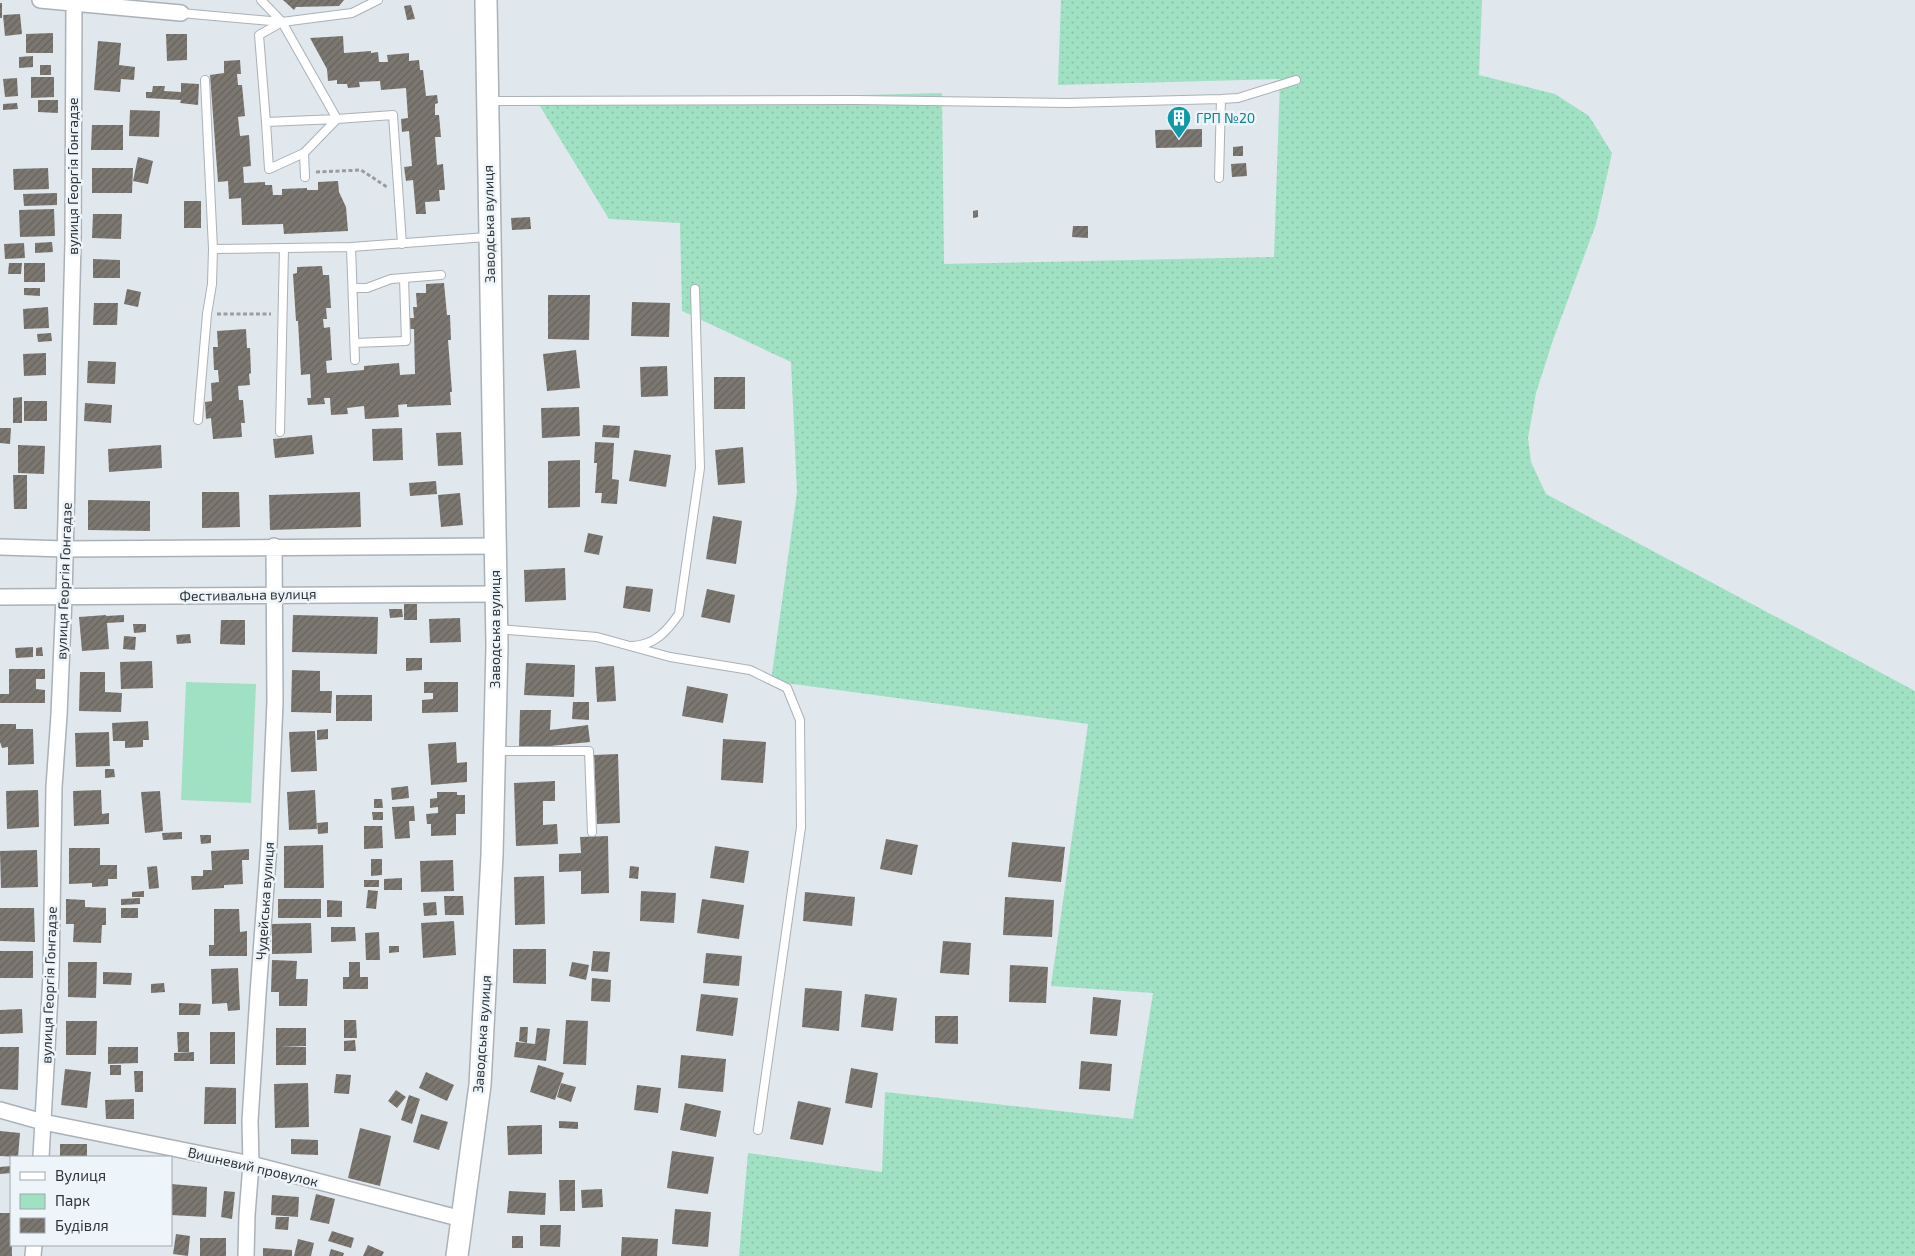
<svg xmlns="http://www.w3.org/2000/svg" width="1915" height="1256" font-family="'Exo 2',sans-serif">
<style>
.park{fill:#a1e1c3}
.garden{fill:url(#garden-dots)}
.building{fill:url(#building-hatch)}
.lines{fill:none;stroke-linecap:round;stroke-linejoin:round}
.lane-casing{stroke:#aab1b7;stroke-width:10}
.street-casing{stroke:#aab1b7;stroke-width:18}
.secondary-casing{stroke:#aab1b7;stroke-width:24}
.path{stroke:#979da1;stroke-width:3;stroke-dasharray:4 2.5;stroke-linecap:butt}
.lane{stroke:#fff;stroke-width:8}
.street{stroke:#fff;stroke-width:15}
.secondary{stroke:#fff;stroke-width:21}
.labels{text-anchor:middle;stroke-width:5;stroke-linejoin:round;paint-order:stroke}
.culture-label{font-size:14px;fill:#0d838f;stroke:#edf5fa;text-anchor:start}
.street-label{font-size:14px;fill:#313436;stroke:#edf5fa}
</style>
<defs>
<pattern id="garden-dots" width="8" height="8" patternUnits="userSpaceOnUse" patternTransform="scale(1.25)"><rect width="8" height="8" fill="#a1e1c3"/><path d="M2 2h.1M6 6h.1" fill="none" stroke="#8bc2a8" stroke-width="1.8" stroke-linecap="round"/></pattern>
<pattern id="building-hatch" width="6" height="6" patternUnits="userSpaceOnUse" patternTransform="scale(1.25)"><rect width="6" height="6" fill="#7c7871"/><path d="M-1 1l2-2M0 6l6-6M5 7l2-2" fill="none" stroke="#66635e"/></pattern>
</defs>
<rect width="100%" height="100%" fill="#e0e7ed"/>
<path class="park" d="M186,682L256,684L251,803L181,800Z"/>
<path class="garden" d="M1061,0H1482L1479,75L1555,94L1589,116L1612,153L1596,224L1553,340L1536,393L1528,438L1531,462L1546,494L1915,691V1256H739L748,1153L882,1172L885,1092L1133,1119L1153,993L1051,986L1088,724L771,681L797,492L791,362L682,311L680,223L609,219L538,103L942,93L944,264L1274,257L1280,79L1058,85Z"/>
<path class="building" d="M283,0H344L339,6L296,7L294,10Z
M0,3H2V18H0Z
M411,5L415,19L407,20L404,6Z
M20,14L22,34L5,36L3,15Z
M53,33V53H26V34Z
M166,34H187V60L167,61Z
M343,36L344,53L371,51V53L378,52L379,62H388L387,55L409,53V61L419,60L420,70H423L426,96L437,95L438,103L435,104V115H439L441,137H435L437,165L443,164L445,190H439L440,201L425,202L426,214H416L413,180L406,181L404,167L412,166L409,131L402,132L401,119L408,118L406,88L381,90L380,81L359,82L360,87L348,88L347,84H337V80L328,81L327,69L310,38Z
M98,41L121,43L119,65L135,67L134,80L121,79L120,92L94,90Z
M33,56V67L19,68V57Z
M240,60L241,74H237L238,85H242L245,116L238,117L240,136L249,135L251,166L243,167L244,183L265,182V185H272L273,195H282V189L307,188V190H318V182L338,181L339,192L346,207L348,231L284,234L283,224L242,225L241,198L229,199L228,181L218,182L210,75L224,73V61Z
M40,65H51V75H40Z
M31,77H54V97L31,98Z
M17,78L18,96L5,97L3,79Z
M181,83L199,84L198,105L180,103L181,100L146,98V92H152L153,86H165L164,91L181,92Z
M38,100H58V113L38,112Z
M17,103L18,109L3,110V104Z
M130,110L160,111L159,137L129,136Z
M92,125H123V150H91Z
M1202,129V147L1156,148L1155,130Z
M1243,146V156H1233V147Z
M138,157L153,161L148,184L133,181Z
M1246,163L1247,176L1232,177L1231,164Z
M48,168L49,189L14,190L13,169Z
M92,168H133L132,193H92Z
M57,193V205L24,206L23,194Z
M184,201H201V228H184Z
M54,209L55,236L20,237L19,210Z
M978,210V217L973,218V211Z
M93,214H122L121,239L92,238Z
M530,217L531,229L512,230L511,218Z
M1073,226H1088V238L1072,237Z
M52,242L53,252L35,253V243Z
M24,243L25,258L5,259L4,244Z
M93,259L120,260V278H93Z
M9,263H22L21,274H8Z
M24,263H45V282H24Z
M322,266L323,275H329L331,308H326L327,319H323L324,328L330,327L332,360L326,361L327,373L364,370V366L399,363L400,375L415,374L414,329H410V318H414L413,307H417L416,293H426V284L444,283L447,315H450L451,340H448L452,392H450L451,405L407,407V404L398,405L399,417L365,419L364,406L347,408L348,414L331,415L330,398H324L325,404L308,405L307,398H311L310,374L301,375L298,321H296L293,274L297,273V267Z
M24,288H40V296L24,295Z
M127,289L141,292L138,307L124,304Z
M548,295H590L589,340L548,339Z
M632,302L670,303L669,337L631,336Z
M94,303H118L117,325H93Z
M48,307L49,328L24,329L23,309Z
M246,329L247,348H250L251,373L249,374L250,385L238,386L239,400H243L245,423H241L242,437L213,439L211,418L206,419L205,402L212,401L211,383L219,382L218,370H214L213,347H218L217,331Z
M51,333L52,341L38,342L37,334Z
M576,350L580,388L547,391L543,354Z
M46,353V375L24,376L23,354Z
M88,361L116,362L115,384L87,383Z
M667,366L668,396L641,397L640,367Z
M714,377H745V409H714Z
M22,397V423H13V398Z
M24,401H47V421H24Z
M85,403L112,405L111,423L84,421Z
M579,407L580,436L542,438L541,408Z
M603,425L620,426L619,438L602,437Z
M0,428H11L10,444L0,443Z
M402,428L403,460L373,461L372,429Z
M461,432L463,465L438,466L436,433Z
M312,435L314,454L275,458L273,439Z
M595,442L614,443L612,479L619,480L617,504L601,503L602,493H595L597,463H594Z
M18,445L45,446L44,474L18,473Z
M161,445L162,468L109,472L108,449Z
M743,447L745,483L718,485L715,450Z
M634,450L671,455L666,487L629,481Z
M580,460V507L548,508V461Z
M13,475H27V509H14Z
M436,481L437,494L410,496L409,483Z
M202,492H239L240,527L202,528Z
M360,492L361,527L270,530L269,495Z
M460,493L463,525L441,527L438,495Z
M88,500L150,501V531L88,530Z
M713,516L742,521L736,564L706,559Z
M588,533L603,536L599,555L584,552Z
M565,568L566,600L525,602L524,570Z
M626,586L653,589L650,612L623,608Z
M707,589L735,595L730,623L701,617Z
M404,604H417V620H404Z
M389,609H402L403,617L390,618Z
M106,615V616L124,615V622L107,623L109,649L82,651L79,617Z
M293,615L378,617L377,654L292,652Z
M460,618L461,642L430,643L429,619Z
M221,620H245V645L220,644Z
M133,624H146V632L134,633Z
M190,634L191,643L177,644L176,635Z
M124,636L136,637L135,650L123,649Z
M33,647V657L16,658L15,648Z
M42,647L43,656H36V648Z
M406,658H422V670L406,671Z
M152,661L153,688L121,689L120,662Z
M526,663L575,665L574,697L524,695Z
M614,666L616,701L597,702L595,667Z
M9,669H45V679H36V689L45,690V703H0V694H9Z
M292,670L320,671V691H332L331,713L291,712Z
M80,672H105V692L122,693L121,712L79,711Z
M424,682H458V712L422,713V700L433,699V693H424Z
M687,686L728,694L723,723L682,716Z
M336,695H372V721H336Z
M573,702H589V720L572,719Z
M520,710H551L550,730L588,725L590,742L550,746H519Z
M148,721L149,740H143V747L125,748V741H113L112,723Z
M0,724H16V729H33L34,764L8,765V747L2,748L0,742Z
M328,729V739L317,740V730Z
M315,731L317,771L291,772L289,732Z
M109,732L110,766L76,767L75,733Z
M723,739L766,742L763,783L721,780Z
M456,742L457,763L467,762V782L431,785L428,744Z
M618,754L620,823L597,824L594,755Z
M105,769H114L115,777L105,778Z
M555,781V801H543V825L557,824L558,844L516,846L514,783Z
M408,786L409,798L392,800L391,788Z
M38,790L39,827L7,829L6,791Z
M101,790L102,814L109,813V824L74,826L73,791Z
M315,790L317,829L289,830L287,792Z
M160,791L163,831L145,833L141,792Z
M437,792H457V795H465V814H456V835L431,836V824H427L426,814L438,813V807L430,808V799L437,798Z
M374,799H382L383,808H374Z
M414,806L415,821H409L410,838L395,839L392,807Z
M372,812H383V820H373Z
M328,822V833L318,834L317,823Z
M364,826H382L383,848L364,849Z
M182,832V839L163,840L162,833Z
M200,835H211V843L201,844Z
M608,836L609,893L581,894V871L559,872V854L581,853L580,837Z
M886,839L918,845L912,875L880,869Z
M1012,842L1065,847L1061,882L1008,877Z
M323,845L324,888H284V846Z
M715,846L749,851L744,883L710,878Z
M69,848H100V865H117V879H108V886L92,887V883L69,884Z
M249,849V860H242L243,884L224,885V888L192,890L191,876H203V870H212L211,851Z
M37,850L38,887L1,888L0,851Z
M371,859H382V875L371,876Z
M453,860L454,891L421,892L420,861Z
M157,866L159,888L149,889L147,867Z
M630,866L639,867L638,879L629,878Z
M544,876L545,924L515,925L514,877Z
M402,878V890H384V879Z
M364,880H379V887H364Z
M368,890L378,891L376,909L366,908Z
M144,891V897H132V892Z
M641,891L676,893L674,923L640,921Z
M805,892L855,897L852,926L803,921Z
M444,896H463L464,915H445Z
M1005,897L1054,900L1052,937L1003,935Z
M140,898V904L121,905V899Z
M66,899L85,900V907L106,908V925H102L101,943L73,942L74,924H66Z
M278,899H321V918H278Z
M702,899L744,905L739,939L697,933Z
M327,900L342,901V917H327Z
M436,902L437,915L424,916L423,903Z
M0,908H34L35,942L0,941Z
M121,908H138V918H121Z
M214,909H239L240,932L247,931V956H209V945H214Z
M454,921L456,955L423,958L421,923Z
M311,923L312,953L272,954V924Z
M331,927H355L356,941L331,942Z
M379,932L380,960H366L365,933Z
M943,941L971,943L969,975L940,973Z
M389,946H399V952L389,953Z
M513,949H546V984L513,983Z
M0,951H33V978H0Z
M593,951L610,952L608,972L591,971Z
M706,953L742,956L739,986L703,983Z
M272,960L297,961L296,979H308L307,1006H279V992H271Z
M68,962H97L96,998L68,997Z
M349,962H360V977H368V989H343V977H349Z
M572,962L589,965L586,980L569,976Z
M1010,965L1048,967L1046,1003L1009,1002Z
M238,968L240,1010L228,1011L227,1003L212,1004L211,969Z
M103,972L132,973L131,985L103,984Z
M592,978L611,980L610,1002L591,1001Z
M164,983L165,992L151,993V984Z
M805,988L842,991L839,1031L802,1027Z
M701,994L738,998L733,1036L696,1031Z
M865,994L897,998L893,1031L861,1027Z
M1093,997L1121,1000L1117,1036L1090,1034Z
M179,1003L201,1004L200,1015H179Z
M22,1009L23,1033L0,1034V1010Z
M935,1016H958V1044L935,1043Z
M344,1020H356L357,1038H344Z
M566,1020L588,1021L586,1065L563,1064Z
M66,1021H97L96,1055H66Z
M520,1027H528L527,1043L519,1041Z
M276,1028H306V1046L280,1047H306V1065H276Z
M537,1028L550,1029L546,1061L514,1057L516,1042L535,1044Z
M177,1032H189V1052H178Z
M210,1032H235V1064H210Z
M355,1040L356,1051H344V1041Z
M0,1047H19L18,1090L0,1089Z
M108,1047H138V1063L108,1064Z
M194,1052V1061H174V1053Z
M681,1055L726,1059L723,1092L678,1088Z
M1081,1061L1112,1064L1110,1091L1079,1089Z
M110,1065H121V1075H110Z
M538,1065L564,1073L555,1100L530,1092Z
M851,1068L878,1073L872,1108L845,1103Z
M65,1069L91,1072L87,1108L61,1105Z
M134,1071H143V1092H135Z
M426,1072L454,1085L447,1101L419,1088Z
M336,1074L351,1075L349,1094L334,1093Z
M308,1083L309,1127L275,1128L274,1084Z
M561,1083L576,1087L571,1102L557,1097Z
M637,1085L661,1088L658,1113L634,1110Z
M205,1087L236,1088V1124H204Z
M396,1090L406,1097L397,1108L388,1101Z
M409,1095L420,1099L412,1124L401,1120Z
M134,1099V1119H106L105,1100Z
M798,1101L831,1108L823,1145L790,1139Z
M685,1103L721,1111L716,1137L680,1130Z
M421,1114L448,1122L439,1150L413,1142Z
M559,1121L578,1122V1129L559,1128Z
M542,1125V1154L508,1155L507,1126Z
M360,1128L391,1136L380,1186L348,1178Z
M0,1131L20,1133L18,1157L0,1156Z
M291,1139L318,1140V1155L291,1154Z
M60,1144H87V1157H60Z
M672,1151L714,1157L708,1194L667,1188Z
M11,1166V1173L0,1174V1167Z
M559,1180H575V1211H560Z
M171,1184L207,1187L206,1217L171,1215Z
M602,1189L603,1207L582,1208L581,1190Z
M224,1191L235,1192L232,1219L221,1217Z
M509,1191L546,1193L545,1215L507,1213Z
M316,1194L335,1199L329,1224L310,1220Z
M272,1195L299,1197L298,1217L271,1215Z
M675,1209L711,1212L708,1247L672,1244Z
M0,1213H11L12,1256H0Z
M276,1217H289L288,1230L275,1229Z
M540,1225H561L560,1247L540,1246Z
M332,1231L354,1238L351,1248L328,1241Z
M176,1234L190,1236L188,1256L173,1254Z
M512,1236H523V1248H512Z
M622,1237L658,1239L657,1256H621Z
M200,1238H226V1256H200Z
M298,1239L314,1243L311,1256H294Z
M368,1245L384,1252L382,1256H363Z
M263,1248L292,1250V1256H263Z
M331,1249L344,1253L343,1256H329Z"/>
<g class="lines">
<defs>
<path id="lane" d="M261,0L282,22L352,13L378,0
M181,13L282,22
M282,22L337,119L266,122L259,35Z
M488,101L856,100L1067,103L1221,99L1238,98L1296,80
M266,122L269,169L304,153L337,119L393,115L402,244
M304,153L305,177
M1219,178L1221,99
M351,247L355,360
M213,249L351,247L487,237
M353,288H367L391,279L441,275
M355,343L406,341L404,278
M198,420L207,314L212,284L213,249L205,80
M280,432L284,248
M497,629L597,637L670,657L750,670L787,688L800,720L801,827L758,1130
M633,646C655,645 667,631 679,614L700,468L695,289
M496,751H589L592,832"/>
<path id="street" d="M40,0L181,13
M0,547L65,549L494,546
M0,597L496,594
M0,1110L43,1122L251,1164L462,1219
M41,1157L51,976L54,787L59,715L64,597L73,243L74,3
M33,1256L34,1245
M246,1256L247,1215L251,1164L250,1121L258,994L269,845L275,702L274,546"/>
<path id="secondary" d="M457,1256L480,1085L492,855L497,646L486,0"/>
</defs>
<use href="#lane" class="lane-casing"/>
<use href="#street" class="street-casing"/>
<use href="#secondary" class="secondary-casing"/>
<path class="path" d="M316,172L361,170L387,187
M217,314H271"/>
<use href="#lane" class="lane"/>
<use href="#street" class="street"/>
<use href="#secondary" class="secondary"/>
</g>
<defs>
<symbol id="building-pin" viewBox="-11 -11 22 30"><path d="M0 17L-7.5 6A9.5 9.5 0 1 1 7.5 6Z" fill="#0f9aa8" stroke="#edf5fa"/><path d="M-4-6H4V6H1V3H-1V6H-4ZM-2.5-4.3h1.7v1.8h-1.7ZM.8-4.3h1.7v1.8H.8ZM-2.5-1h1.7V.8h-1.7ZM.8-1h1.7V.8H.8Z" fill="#fff"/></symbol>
</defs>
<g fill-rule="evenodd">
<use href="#building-pin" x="1165" y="104" width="28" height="38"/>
</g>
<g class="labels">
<g class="culture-label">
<text x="1196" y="123">ГРП №20</text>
</g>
<g class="street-label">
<text transform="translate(73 176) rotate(-90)" y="5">вулиця Георгія Гонгадзе</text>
<text transform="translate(489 224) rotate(-91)" y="5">Заводська вулиця</text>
<text transform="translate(64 581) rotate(-88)" y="5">вулиця Георгія Гонгадзе</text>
<text transform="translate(248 595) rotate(-1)" y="5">Фестивальна вулиця</text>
<text transform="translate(495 629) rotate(-90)" y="5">Заводська вулиця</text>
<text transform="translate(265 901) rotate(-86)" y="5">Чудейська вулиця</text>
<text transform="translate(49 985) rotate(-88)" y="5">вулиця Георгія Гонгадзе</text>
<text transform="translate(482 1034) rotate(-86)" y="5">Заводська вулиця</text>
<text transform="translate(253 1167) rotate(13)" y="5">Вишневий провулок</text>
</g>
</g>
<rect x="10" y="1156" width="162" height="90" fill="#edf5fa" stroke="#a2a8ac"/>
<rect x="20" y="1172" width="25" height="8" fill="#ffffff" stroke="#a2a8ac"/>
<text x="55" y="1181" font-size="15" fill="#313436">Вулиця</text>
<rect x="20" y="1194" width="25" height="15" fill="#a1e1c3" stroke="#a2a8ac"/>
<text x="55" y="1206" font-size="15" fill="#313436">Парк</text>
<rect x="20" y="1218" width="25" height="15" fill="url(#building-hatch)" stroke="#a2a8ac"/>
<text x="55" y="1231" font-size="15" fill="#313436">Будівля</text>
</svg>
